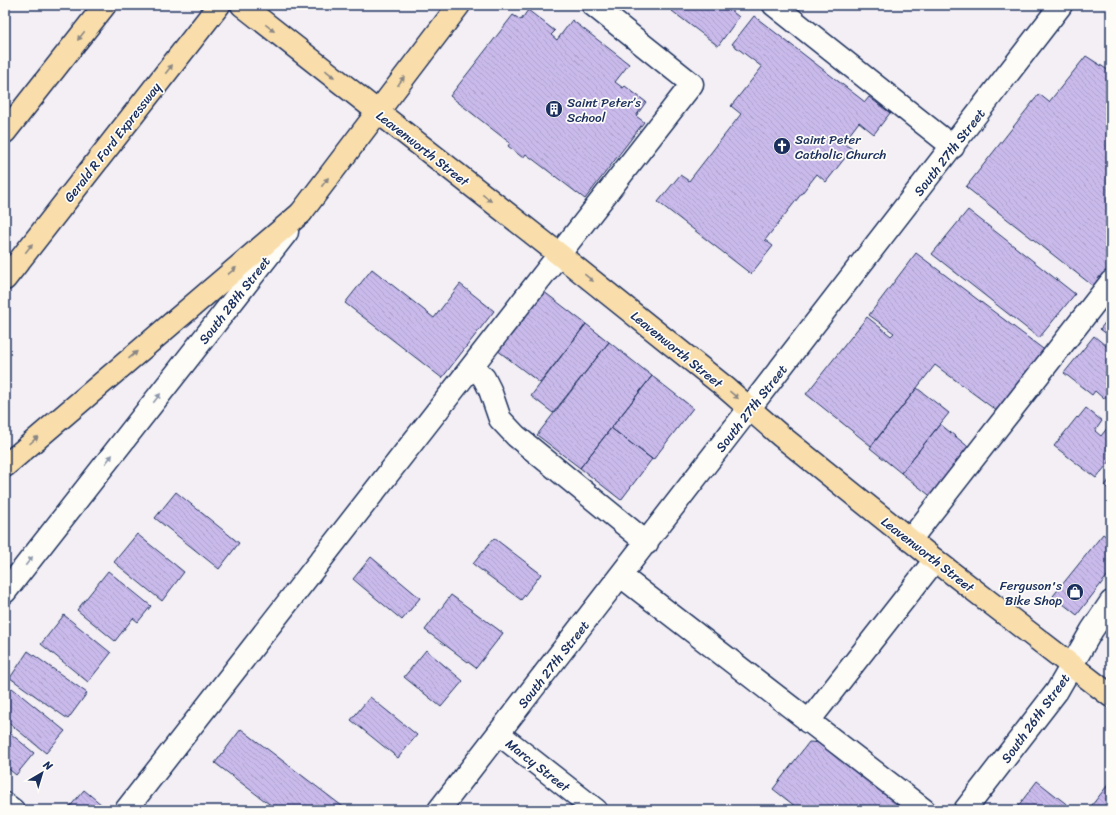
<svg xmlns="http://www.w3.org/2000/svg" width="1116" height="815" font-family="Sriracha,sans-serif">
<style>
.building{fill:url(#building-back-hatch);stroke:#1b2f5e}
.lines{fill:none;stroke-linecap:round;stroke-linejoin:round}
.minor-casing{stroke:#1b2f5e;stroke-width:25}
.major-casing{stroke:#1b2f5e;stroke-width:25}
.highway-casing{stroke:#1b2f5e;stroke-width:25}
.minor{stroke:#fdfcf7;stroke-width:22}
.major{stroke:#f9deab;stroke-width:22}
.highway{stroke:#f9deab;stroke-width:22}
.oneway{fill:#8a8684}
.oneway2{fill:#8c96aa}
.labels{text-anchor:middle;stroke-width:3.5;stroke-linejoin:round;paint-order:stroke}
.poi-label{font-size:13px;fill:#1b2f5e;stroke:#fdfcf7;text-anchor:start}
.street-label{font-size:13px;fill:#1b2f5e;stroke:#fdfcf7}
</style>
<defs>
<pattern id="building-back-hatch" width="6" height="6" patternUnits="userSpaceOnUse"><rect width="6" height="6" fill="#c9baeb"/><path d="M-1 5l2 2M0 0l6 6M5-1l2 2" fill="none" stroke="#aca0cc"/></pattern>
</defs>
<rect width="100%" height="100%" fill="#f3eff5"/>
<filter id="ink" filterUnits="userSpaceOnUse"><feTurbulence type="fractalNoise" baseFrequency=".025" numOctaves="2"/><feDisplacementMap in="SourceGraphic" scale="8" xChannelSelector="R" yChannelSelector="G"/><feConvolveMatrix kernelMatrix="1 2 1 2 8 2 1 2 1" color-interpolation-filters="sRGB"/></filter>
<g filter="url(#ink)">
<path class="building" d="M670,5H724L739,17L718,46L672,11L674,8Z
M528,10L555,31L551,35L557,40L572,20L629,64L615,82L623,88L625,86L646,102L636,116L644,122L585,199L526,154L523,158L508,146L510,143L450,96L513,15L521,20Z
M754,16L865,102L869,97L890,113L874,134L859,122L843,143L852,149L826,182L817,174L765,240L773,246L751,274L658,202L680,175L689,181L741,114L731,106L762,67L732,44Z
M1086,56L1111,72V271L1097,289L966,187L1039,94L1049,102Z
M968,210L1075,294L1039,338L932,254Z
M916,253L1047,352L1001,414L935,365L871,446L806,394L867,317L891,336L894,333L869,315Z
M372,269L434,318L460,284L494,311L442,378L345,303Z
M543,291L586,324L540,383L497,350Z
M1111,315V337L1100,329Z
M586,324L609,342L553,413L531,396Z
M1094,336L1111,350V390L1104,399L1095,391L1092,395L1064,373Z
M609,342L652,376L580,468L537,435Z
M652,376L693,408L653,460L611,428Z
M917,388L949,413L901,473L870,448Z
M1086,408L1102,421L1095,431L1101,436L1108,427L1111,429V460L1096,478L1054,446L1077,417L1078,418Z
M940,424L971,449L933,498L901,473Z
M611,428L652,459L621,500L580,468Z
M1111,477V490L1105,486Z
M176,492L239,543L219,569L155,518Z
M137,534L184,572L162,601L114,562Z
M1103,534L1111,540V571L1077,615L1053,596Z
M494,538L541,574L521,600L473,564Z
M371,557L420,598L402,620L353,579Z
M108,571L151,606L138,622L133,618L115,641L77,610Z
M451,595L503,633L476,668L425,630Z
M64,615L111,653L88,682L41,644Z
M426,650L463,681L441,707L404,677Z
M28,651L87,693L68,719L10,678Z
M12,688L65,731L46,753L5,720V697Z
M370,697L417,735L398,758L351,720Z
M5,729L34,753L16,775L5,766Z
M241,729L346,809L345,810H277L215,763Z
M809,742L823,743L900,804L897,808L900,810H800L773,789Z
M1037,781L1074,810H1015Z
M1111,781V810H1088Z
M84,790L108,810H67Z"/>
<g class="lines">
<defs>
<path id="minor" d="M774,5L953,147
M473,367L484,378L490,390L500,419L516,436L647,543
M910,540L1111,282
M621,576L924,810
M5,592L287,232
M808,722L935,560
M499,734L596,810
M5,804L13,810
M126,810L692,84L593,5
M439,810L1061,5
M965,810L1057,691L1092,630L1111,602"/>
<path id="major" d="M242,5L560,255L726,388L781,436L935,560L1111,696
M301,213L459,5"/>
<path id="highway" d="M5,132L105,5
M5,279L219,5
M5,466L301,213"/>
</defs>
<use href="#minor" class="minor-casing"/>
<use href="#major" class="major-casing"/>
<use href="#highway" class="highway-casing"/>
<use href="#minor" class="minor"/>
<use href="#major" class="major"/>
<use href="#highway" class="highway"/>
</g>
<defs><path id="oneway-solid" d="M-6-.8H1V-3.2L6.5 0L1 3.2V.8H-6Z"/></defs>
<g class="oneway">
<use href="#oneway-solid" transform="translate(270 28) rotate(38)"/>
<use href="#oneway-solid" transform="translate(81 36) rotate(128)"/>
<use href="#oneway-solid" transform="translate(169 69) rotate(-52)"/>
<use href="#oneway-solid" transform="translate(330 74) rotate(39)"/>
<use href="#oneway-solid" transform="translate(401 81) rotate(-54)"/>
<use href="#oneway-solid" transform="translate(325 182) rotate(-53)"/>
<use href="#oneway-solid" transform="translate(487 198) rotate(38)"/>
<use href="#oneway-solid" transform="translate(29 248) rotate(-52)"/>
<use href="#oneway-solid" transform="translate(232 271) rotate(-40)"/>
<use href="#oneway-solid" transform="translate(589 278) rotate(39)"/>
<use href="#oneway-solid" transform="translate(133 355) rotate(-40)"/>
<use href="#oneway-solid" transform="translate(734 395) rotate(40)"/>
<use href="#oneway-solid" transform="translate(34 440) rotate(-42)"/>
</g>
<g class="oneway2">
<use href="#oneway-solid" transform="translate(157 398) rotate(-52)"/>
<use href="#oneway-solid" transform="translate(109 459) rotate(-52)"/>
<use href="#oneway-solid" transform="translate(29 561) rotate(-52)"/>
</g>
</g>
<defs>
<symbol id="building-disc" viewBox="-11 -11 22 22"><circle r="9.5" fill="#1b2f5e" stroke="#fdfcf7"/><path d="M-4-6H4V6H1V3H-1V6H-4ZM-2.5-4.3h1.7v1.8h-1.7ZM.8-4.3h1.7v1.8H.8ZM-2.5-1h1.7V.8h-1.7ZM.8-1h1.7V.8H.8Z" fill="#fff"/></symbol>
<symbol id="church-disc" viewBox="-11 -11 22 22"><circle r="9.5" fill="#1b2f5e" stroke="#fdfcf7"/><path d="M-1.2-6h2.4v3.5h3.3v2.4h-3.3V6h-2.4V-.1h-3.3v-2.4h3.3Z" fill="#fff"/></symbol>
<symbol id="shop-disc" viewBox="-11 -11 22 22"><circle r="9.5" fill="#1b2f5e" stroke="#fdfcf7"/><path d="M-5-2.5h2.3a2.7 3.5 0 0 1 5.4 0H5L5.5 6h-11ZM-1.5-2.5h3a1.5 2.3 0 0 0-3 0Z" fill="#fff"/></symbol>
</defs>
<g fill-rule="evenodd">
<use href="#building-disc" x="544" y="99" width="20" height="20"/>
<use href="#church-disc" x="772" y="136" width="20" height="20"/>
<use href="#shop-disc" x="1065" y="582" width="20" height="20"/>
</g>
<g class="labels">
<g class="poi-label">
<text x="567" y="107">Saint Peter’s<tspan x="567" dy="15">School</tspan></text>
<text x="795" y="144">Saint Peter<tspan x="795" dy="15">Catholic Church</tspan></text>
<text x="1062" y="590" text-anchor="end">Ferguson's<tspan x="1062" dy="15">Bike Shop</tspan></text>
</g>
<g class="street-label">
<text transform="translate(112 142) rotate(-52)" y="5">Gerald R Ford Expressway</text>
<text transform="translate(423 148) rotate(38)" y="5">Leavenworth Street</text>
<text transform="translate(949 152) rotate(-52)" y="5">South 27th Street</text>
<text transform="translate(234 300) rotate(-52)" y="5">South 28th Street</text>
<text transform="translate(677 349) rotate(39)" y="5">Leavenworth Street</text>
<text transform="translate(751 408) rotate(-52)" y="5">South 27th Street</text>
<text transform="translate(928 554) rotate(38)" y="5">Leavenworth Street</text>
<text transform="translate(553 664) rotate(-52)" y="5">South 27th Street</text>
<text transform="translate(1035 718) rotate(-54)" y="5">South 26th Street</text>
<text transform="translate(538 765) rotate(38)" y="5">Marcy Street</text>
</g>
</g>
<rect width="1116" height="815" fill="none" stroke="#fdfcf7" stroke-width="20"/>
<rect x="10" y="10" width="1096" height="795" fill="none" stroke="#1b2f5e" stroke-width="1.5" filter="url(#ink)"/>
<g transform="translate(42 773) rotate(38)" stroke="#fdfcf7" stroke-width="3" paint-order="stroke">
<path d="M0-3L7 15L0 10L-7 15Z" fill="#1b2f5e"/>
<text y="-6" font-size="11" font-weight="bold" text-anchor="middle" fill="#1b2f5e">N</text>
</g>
</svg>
